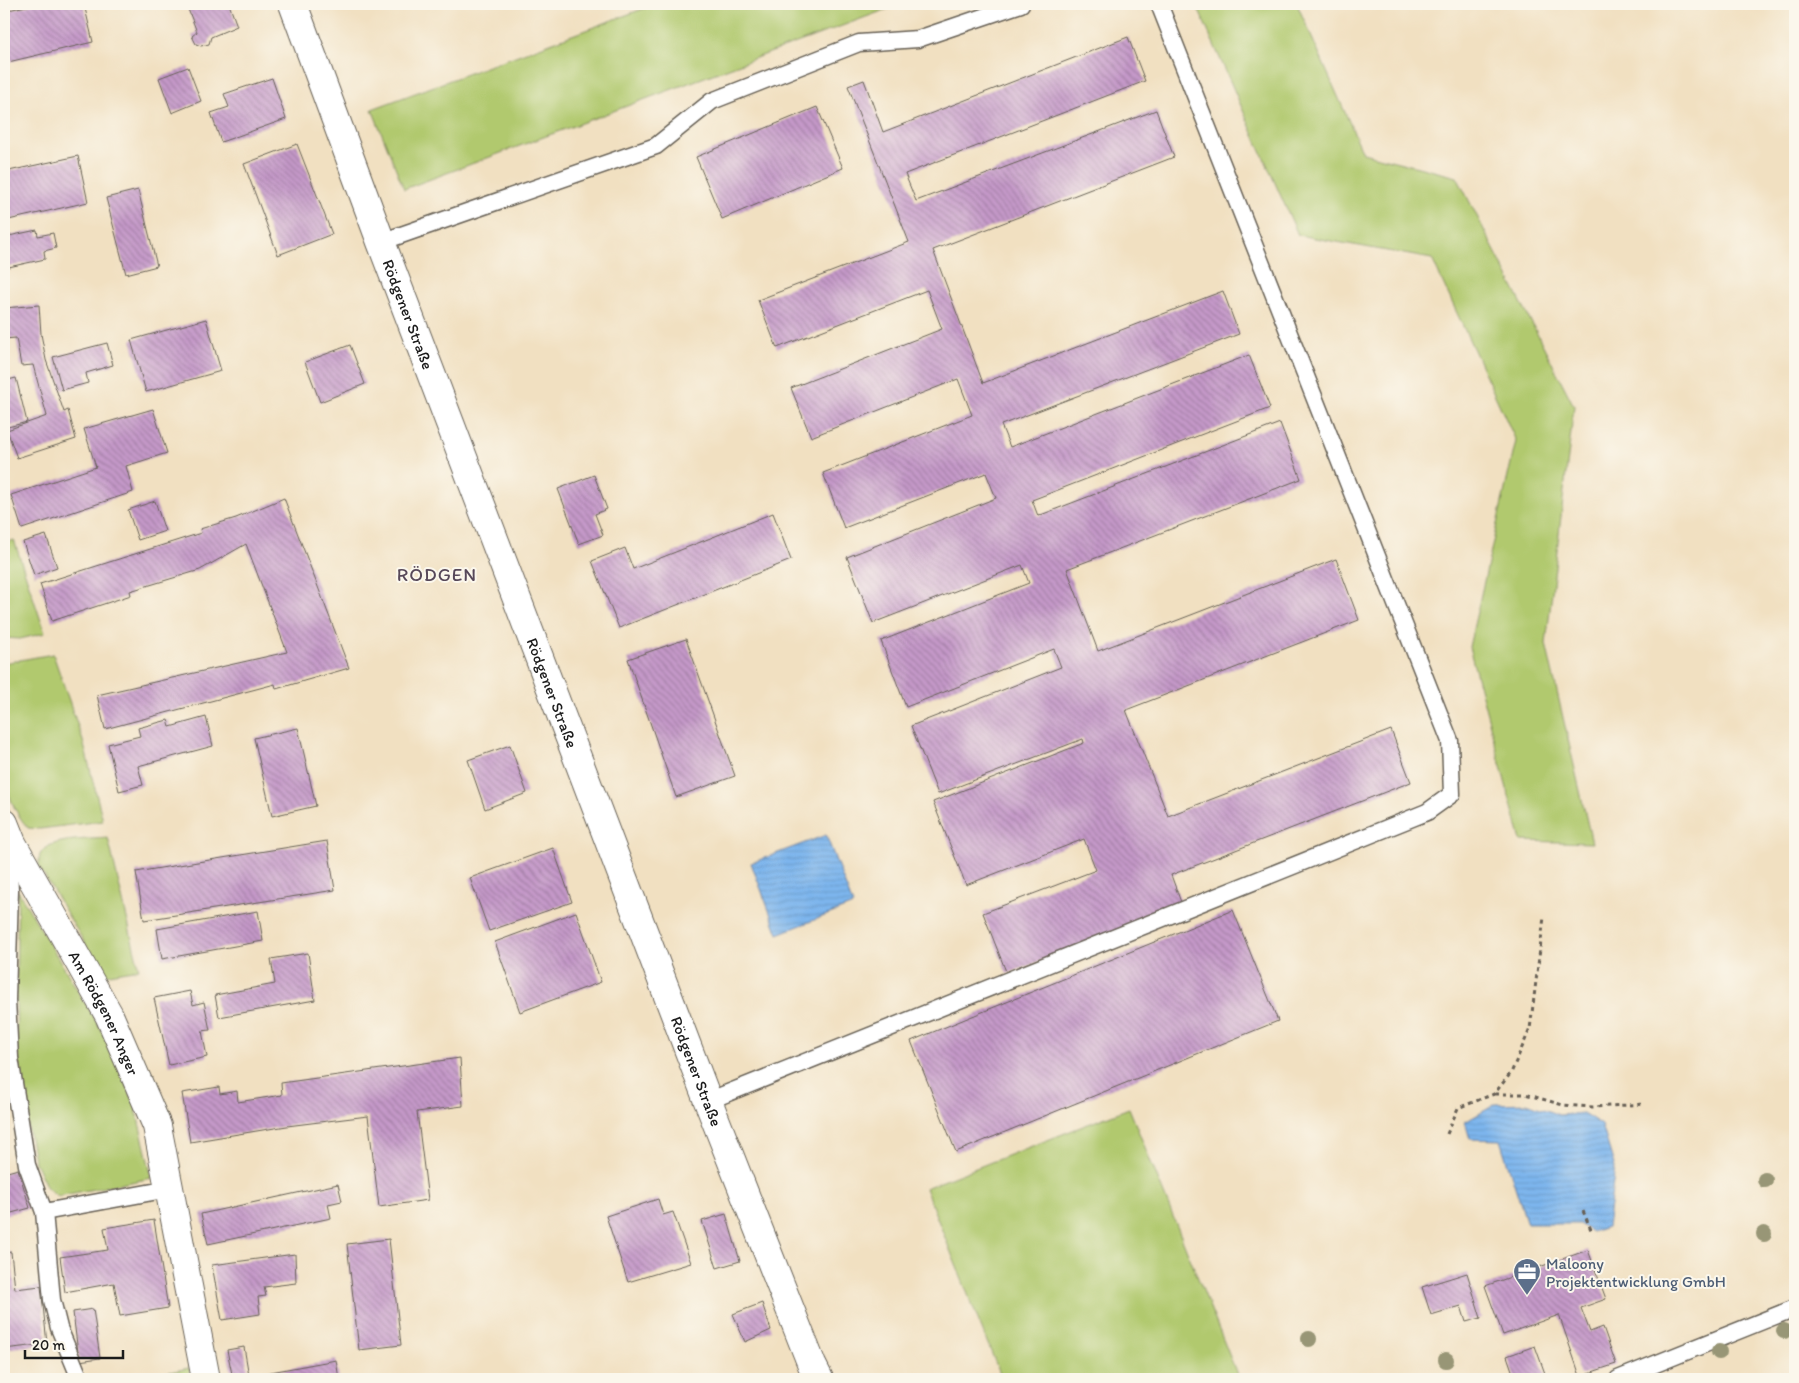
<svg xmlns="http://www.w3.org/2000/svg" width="1799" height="1383" font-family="Itim,sans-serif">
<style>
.grass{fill:#b1c96e;stroke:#667245}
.water{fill:url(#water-rules);stroke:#4c6884}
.building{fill:url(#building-back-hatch)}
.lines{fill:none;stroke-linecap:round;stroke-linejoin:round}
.service-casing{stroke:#676156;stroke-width:19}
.minor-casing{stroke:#676156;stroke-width:30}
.tertiary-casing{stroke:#676156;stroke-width:30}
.path{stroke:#676156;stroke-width:3;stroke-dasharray:4 4;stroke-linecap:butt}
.service{stroke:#fff;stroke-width:16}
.minor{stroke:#fff;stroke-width:28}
.tertiary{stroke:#fff;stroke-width:28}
.tree{fill:#989676}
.labels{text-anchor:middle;stroke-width:4;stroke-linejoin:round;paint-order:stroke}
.street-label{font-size:16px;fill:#1c1c1c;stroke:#fbf7ec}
.service-label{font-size:16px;fill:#4e5e75;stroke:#fbf7ec;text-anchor:start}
.quarter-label{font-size:19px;letter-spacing:1px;fill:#574859;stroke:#fbf7ec}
</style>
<defs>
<pattern id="water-rules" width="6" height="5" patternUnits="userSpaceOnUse" patternTransform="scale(1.25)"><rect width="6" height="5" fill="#7db5ed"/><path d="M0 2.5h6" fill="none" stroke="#6b9bcb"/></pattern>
<pattern id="building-back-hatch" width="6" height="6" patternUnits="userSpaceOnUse" patternTransform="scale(1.25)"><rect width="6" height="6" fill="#c599c9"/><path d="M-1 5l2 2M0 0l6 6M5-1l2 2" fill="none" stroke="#9f7ca2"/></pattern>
</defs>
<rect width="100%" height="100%" fill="#fbf7ec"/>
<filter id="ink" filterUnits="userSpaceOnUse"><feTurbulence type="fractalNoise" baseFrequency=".02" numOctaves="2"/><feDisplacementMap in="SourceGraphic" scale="10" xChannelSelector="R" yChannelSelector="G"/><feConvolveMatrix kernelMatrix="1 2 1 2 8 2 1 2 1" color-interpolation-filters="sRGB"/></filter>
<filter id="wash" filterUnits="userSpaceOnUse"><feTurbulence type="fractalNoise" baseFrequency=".0096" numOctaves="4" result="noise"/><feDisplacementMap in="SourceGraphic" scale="20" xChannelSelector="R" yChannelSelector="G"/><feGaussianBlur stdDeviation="1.12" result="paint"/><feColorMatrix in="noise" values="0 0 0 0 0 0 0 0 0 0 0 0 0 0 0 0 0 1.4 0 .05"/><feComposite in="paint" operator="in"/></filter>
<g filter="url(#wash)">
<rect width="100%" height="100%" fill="#f1e0c1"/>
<path class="grass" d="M656,4H901L404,189L372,109Z
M1196,4H1297L1363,153L1457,177L1574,406L1546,644L1592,843L1521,841L1469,647L1516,441L1432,259L1298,235Z
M14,540L45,633L20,639L4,638V543Z
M53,654L83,741L103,821L40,829L28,828C14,812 7,793 4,773V663Z
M108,838L139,969L104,975L39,867C39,863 39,858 40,855C47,837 91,840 108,838Z
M18,891L105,1036L135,1105L152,1178L58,1196L47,1188L34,1160L23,1100L17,1048L16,991Z
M1129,1108L1239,1379H1002L925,1188Z
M189,1368L191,1379H136Z"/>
<path class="water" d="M826,835L853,905L778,934L751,863Z
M1527,1103L1559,1115L1583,1113L1602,1125L1615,1168L1607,1227L1592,1232L1579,1224H1527L1500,1140L1470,1139L1465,1122L1496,1104Z"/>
<g id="blocks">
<path class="building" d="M35,4H84L93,42L4,63V11Z
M186,4H229L237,26L211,37L209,44L201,46L196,44L192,36L197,32Z
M1128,37L1145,81L905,174L916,201L1156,110L1174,157L933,250L983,383L1223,291L1239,334L1001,425L1010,447L1249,355L1270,408L1032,500L1038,516L1280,423L1301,479L1067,569L1098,651L1336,559L1359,620L1126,710L1168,816L1391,730L1411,782L1171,875L1182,905L1007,974L983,913L1096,870L1084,839L966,885L933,802L1084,743L1083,739L938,794L911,726L1061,667L1054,649L906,707L881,641L1029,583L1022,565L873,623L847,557L996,498L986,473L844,528L823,473L972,415L958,379L811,437L791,388L942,329L927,290L777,348L758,300L909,242L848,86L864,80L883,132Z
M188,67L201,101L172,113L159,78Z
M272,78L286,119L221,142L211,113L229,107L224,94Z
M817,107L843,168L722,219L696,157Z
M297,144L332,234L278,255L244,164Z
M78,156L88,202L4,221V172Z
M138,190L157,266L126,274L106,198Z
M37,230L38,236L53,233L56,248L44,251L45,259L4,268V237Z
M39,305L41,334L46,360L64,412L68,410L76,439L17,458L7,430L47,416L33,365L21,366L16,338L4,339V308Z
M206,319L221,371L146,392L131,340Z
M107,343L113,365L86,373L88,383L62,390L53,357Z
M350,345L365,384L320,402L305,362Z
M16,378L27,422L4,428V381Z
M153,409L167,453L126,466L133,492L22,529L11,495L96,467L84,429Z
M594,475L607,509L595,514L603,535L579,544L558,489Z
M284,498L349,668L276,689L275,684L105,729L97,695L287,652L246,544L200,570L130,591L131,595L52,621L40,584L201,533L200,529L236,518Z
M155,501L165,531L138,540L128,510Z
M773,513L791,560L619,628L592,561L625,548L633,569Z
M46,535L57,567L34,575L23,542Z
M686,639L735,776L676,797L628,659Z
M206,717L213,746L138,766L143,785L119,791L108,744L140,736L138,728L168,720L170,727Z
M298,728L316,806L272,816L254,738Z
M510,745L527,793L485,809L468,760Z
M327,841L335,890L144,920L136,872Z
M553,848L572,902L489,931L470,878Z
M1233,910L1278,1021L956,1152L911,1041Z
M258,911L263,941L162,959L157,929Z
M576,912L601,982L520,1012L495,942Z
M308,953L315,1000L219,1017L215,995L275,984L271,959Z
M190,991L193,1005L204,1002L210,1030L202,1031L207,1057L169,1065L154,998Z
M460,1058L463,1106L417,1112L428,1200L379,1207L368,1116L287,1126L190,1142L182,1093L219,1087L220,1094L237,1091L238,1102L282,1095L281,1083Z
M18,1169L30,1208L4,1215V1173Z
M338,1184L342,1201L328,1204L331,1218L208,1244L201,1214Z
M658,1199L663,1215L673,1212L691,1263L628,1282L606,1216Z
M726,1214L740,1261L717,1268L702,1221Z
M154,1220L168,1308L120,1316L114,1283L65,1292L60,1257L108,1250L104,1228Z
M389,1239L401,1345L359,1350L347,1244Z
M1588,1250L1606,1299L1581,1308L1590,1332L1603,1327L1616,1364L1580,1376L1559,1315L1503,1335L1485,1286Z
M11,1252L15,1289L41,1286L47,1344L4,1349V1253Z
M295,1254L296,1283L264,1287L266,1296L258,1297L260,1314L222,1320L212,1265Z
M1467,1273L1481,1318L1466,1322L1461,1306L1431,1315L1422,1287Z
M762,1303L771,1330L745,1342L733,1314Z
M93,1309L100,1358L79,1361L73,1312Z
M1535,1346L1547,1379H1515L1507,1356Z
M244,1347L249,1376L336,1360L339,1379H233L227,1350Z"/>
</g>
</g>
<g filter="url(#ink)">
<use href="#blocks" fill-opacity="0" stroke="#676156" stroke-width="1"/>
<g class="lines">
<defs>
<path id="service" d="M381,242L656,146L712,101L859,43L918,39L1021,4
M14,848L9,868L10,890L7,1000L10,1058L27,1165L44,1212L52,1300L59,1328L80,1379
M708,1101L1427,812L1452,794L1450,741L1159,4
M44,1212L169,1189
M1618,1379L1795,1308"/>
<g id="minor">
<path id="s1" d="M4,823L12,843L109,1015L157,1126L206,1379"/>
</g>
<g id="tertiary">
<path id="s2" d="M293,4L381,242L708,1101L812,1365L819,1379"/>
</g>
</defs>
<use href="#service" class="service-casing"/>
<use href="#minor" class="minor-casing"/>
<use href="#tertiary" class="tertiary-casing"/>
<path class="path" d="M1495,1094H1525L1563,1105L1593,1107L1645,1104
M1447,1134L1458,1108L1494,1094L1511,1073L1530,1029L1544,917
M1583,1211L1592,1232"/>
<use href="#service" class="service"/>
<use href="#minor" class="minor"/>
<use href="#tertiary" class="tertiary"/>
</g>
<g class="tree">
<circle cx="1765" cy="1180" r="8"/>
<circle cx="1764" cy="1234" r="8"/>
<circle cx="1784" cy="1331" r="8"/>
<circle cx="1309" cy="1339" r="8"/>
<circle cx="1719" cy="1352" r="8"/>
<circle cx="1446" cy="1360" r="8"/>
</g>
</g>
<defs>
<symbol id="office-pin" viewBox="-11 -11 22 30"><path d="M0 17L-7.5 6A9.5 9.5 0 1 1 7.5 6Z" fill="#5c6f8a" stroke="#fbf7ec"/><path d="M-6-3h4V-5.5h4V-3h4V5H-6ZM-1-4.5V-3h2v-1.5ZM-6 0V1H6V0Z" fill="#fff"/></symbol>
</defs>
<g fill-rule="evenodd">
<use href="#office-pin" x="1511" y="1256" width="32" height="43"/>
</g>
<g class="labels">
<g class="street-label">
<text dy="6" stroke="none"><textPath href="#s2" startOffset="331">Rödgener Straße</textPath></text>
<text dy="6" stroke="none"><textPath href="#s2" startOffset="736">Rödgener Straße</textPath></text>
<text dy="6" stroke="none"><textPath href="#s1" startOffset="215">Am Rödgener Anger</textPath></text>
<text dy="6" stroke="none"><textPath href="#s2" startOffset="1141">Rödgener Straße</textPath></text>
</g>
<g class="service-label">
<text x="1546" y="1269">Maloony<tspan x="1546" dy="18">Projektentwicklung GmbH</tspan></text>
</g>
<g class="quarter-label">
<text x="437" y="581">RÖDGEN</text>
</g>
</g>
<rect width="1799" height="1383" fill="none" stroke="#fbf7ec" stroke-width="20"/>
<path d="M25 1350v8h98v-8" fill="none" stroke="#1c1c1c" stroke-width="2.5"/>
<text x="32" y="1350" font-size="15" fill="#1c1c1c" stroke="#fbf7ec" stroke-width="4" paint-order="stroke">20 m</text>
</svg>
